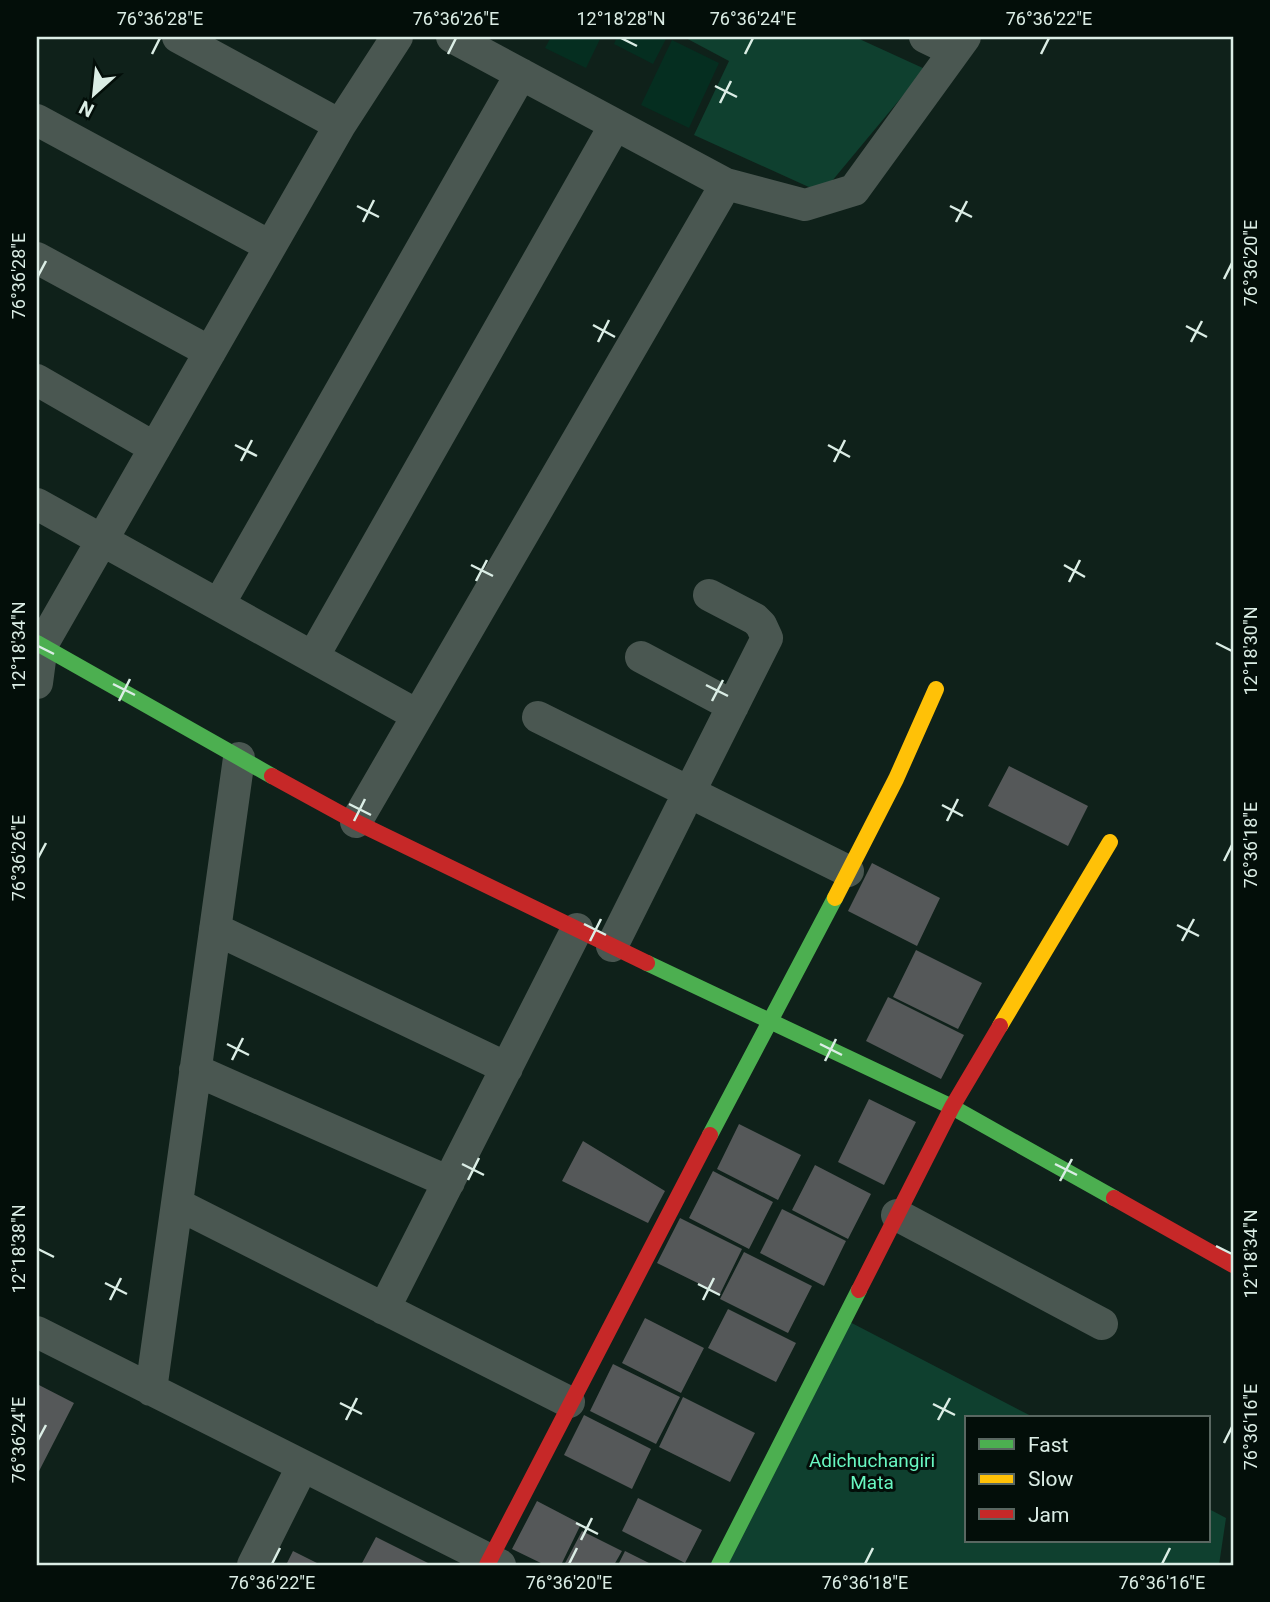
<svg xmlns="http://www.w3.org/2000/svg" width="1270" height="1602" font-family="Roboto,sans-serif">
<style>
.built{fill:#052e20}
.green{fill:#0f402f}
.building{fill:#555859}
.lines{fill:none;stroke-linecap:round;stroke-linejoin:round}
.path{stroke:#4a5751;stroke-width:4.5;stroke-dasharray:5 5;stroke-linecap:butt}
.street{stroke:#4a5751;stroke-width:32}
.fast{stroke:#4caf50;stroke-width:16}
.slow{stroke:#ffc107;stroke-width:16}
.jam{stroke:#c62828;stroke-width:16}
.ticks{fill:none;stroke:#dbede5;stroke-width:2.5}
.labels{text-anchor:middle;stroke-width:6;stroke-linejoin:round;paint-order:stroke}
.park-label{font-size:19px;fill:#68f7c1;stroke:#030e09}
.neatline{fill:none;stroke:#dbede5;stroke-width:2.5}
.ticks-label{font-size:18px;text-anchor:middle;fill:#dbede5}
</style>
<rect width="100%" height="100%" fill="#0f211a"/>
<path class="built" d="M551,37H601L586,68L545,48Z
M617,37H667L653,64L614,44Z
M672,40L719,63L689,128L641,105Z"/>
<path class="green" d="M684,37H855L925,69L822,193L694,135L729,61Z
M844,1319L1035,1418H967V1541H1209V1509L1226,1518L1219,1565H719Z"/>
<path class="building" d="M1009,766L1088,806L1068,846L988,806Z
M872,863L940,898L917,946L848,911Z
M916,950L982,983L958,1029L893,997Z
M888,997L964,1035L941,1079L866,1041Z
M869,1099L916,1122L884,1185L838,1162Z
M739,1124L801,1155L778,1200L717,1169Z
M583,1141L665,1191L648,1223L562,1181Z
M815,1165L871,1194L848,1239L792,1210Z
M713,1171L773,1202L749,1249L689,1218Z
M782,1209L846,1241L824,1286L760,1253Z
M680,1218L742,1249L720,1294L657,1263Z
M744,1252L812,1286L788,1333L720,1299Z
M728,1309L796,1343L776,1382L708,1348Z
M645,1318L704,1348L681,1393L622,1363Z
M613,1364L680,1397L656,1444L590,1411Z
M37,1384L74,1403L37,1475Z
M683,1397L755,1433L730,1482L659,1447Z
M584,1415L651,1449L632,1489L564,1455Z
M638,1498L702,1530L685,1563L622,1531Z
M537,1501L581,1524L561,1565H545L512,1549Z
M582,1531L622,1551L614,1565H564Z
M376,1537L432,1565H361Z
M293,1551L321,1565H286Z
M625,1551L653,1565H618Z"/>
<g class="lines">
<path class="path" d="M1232,1565L1233,1562"/>
<path class="street" d="M178,37L340,125
M452,37L726,184L805,205L854,190L965,37
M925,37L954,51
M37,120L270,246
M37,258L210,352
M37,380L155,448
M37,504L417,715
M219,604L521,74
M313,657L615,125
M641,657L733,706
M37,683L42,645L340,125L397,37
M538,717L848,871
M690,791L767,638L761,625L755,619L709,595
M356,822L726,184
M215,929L507,1068
M612,946L681,808
M195,1070L449,1182
M177,1204L569,1402
M897,1215L1102,1324
M384,1309L577,929
M37,1332L500,1565
M151,1390L239,758
M253,1565L302,1467"/>
<path class="fast" d="M37,643L272,776
M647,963L952,1107L1114,1198
M710,1135L835,898
M719,1565L859,1290"/>
<path class="slow" d="M835,898L896,779L936,689
M1000,1026L1110,842"/>
<path class="jam" d="M272,776L356,822L647,963
M1114,1198L1233,1265
M859,1290L952,1107L1000,1026
M487,1565L710,1135"/>
</g>
<path class="ticks" d="M621,38L637,46M152,54L160,38M448,54L456,38M745,54L753,38M1041,54L1049,38M715,86L737,97M720,103L731,81M357,206L379,217M950,206L972,217M363,222L374,200M956,222L967,201M38,276L46,261M1224,279L1232,263M593,325L615,337M1186,326L1207,337M598,342L609,320M1191,342L1202,321M235,445L257,456M828,445L850,457M241,461L252,440M834,462L845,440M471,565L493,576M1064,565L1085,577M476,581L487,560M1069,582L1080,560M1216,643L1232,651M38,646L54,654M113,684L135,695M706,685L728,696M119,701L130,679M712,701L723,680M349,804L371,815M942,805L963,816M354,821L365,799M947,821L958,799M38,858L46,843M1224,861L1232,845M584,924L606,935M1177,925L1199,936M590,941L601,919M1182,941L1194,919M227,1044L249,1055M820,1044L842,1055M232,1060L243,1038M825,1061L836,1039M462,1164L484,1175M1055,1164L1077,1175M468,1180L479,1158M1060,1181L1072,1159M1216,1246L1232,1254M38,1249L54,1257M105,1283L127,1294M698,1284L720,1295M110,1300L121,1278M703,1300L714,1278M340,1403L362,1414M933,1404L955,1415M346,1420L357,1398M938,1420L950,1398M38,1440L46,1425M1224,1443L1232,1427M576,1523L598,1534M581,1540L592,1518M272,1564L280,1548M569,1564L577,1548M865,1564L873,1548M1162,1564L1170,1548"/>
<g class="labels">
<g class="park-label">
<text x="872" y="1467">Adichuchangiri<tspan x="872" dy="22">Mata</tspan></text>
</g>
</g>
<rect width="1270" height="1602" fill="none" stroke="#030e09" stroke-width="77"/>
<rect x="965" y="1416" width="245" height="126" fill="#030e09" stroke="#596761" stroke-width="2"/>
<rect x="979" y="1439" width="35" height="10" fill="#4caf50" stroke="#596761" stroke-width="2"/>
<text x="1028" y="1452" font-size="21" fill="#dbede5">Fast</text>
<rect x="979" y="1474" width="35" height="10" fill="#ffc107" stroke="#596761" stroke-width="2"/>
<text x="1028" y="1486" font-size="21" fill="#dbede5">Slow</text>
<rect x="979" y="1509" width="35" height="10" fill="#c62828" stroke="#596761" stroke-width="2"/>
<text x="1028" y="1522" font-size="21" fill="#dbede5">Jam</text>
<g transform="translate(94 94) rotate(207)" stroke="#030e09" stroke-width="5" paint-order="stroke">
<path d="M0-5L12 26L0 18L-12 26Z" fill="#dbede5"/>
<text y="-10" font-size="19" font-weight="bold" text-anchor="middle" fill="#dbede5">N</text>
</g>
<rect x="38" y="38" width="1194" height="1526" class="neatline"/>
<g class="ticks-label">
<text x="160" y="25">76°36'28"E</text>
<text x="456" y="25">76°36'26"E</text>
<text x="621" y="25">12°18'28"N</text>
<text x="753" y="25">76°36'24"E</text>
<text x="1049" y="25">76°36'22"E</text>
<text transform="translate(1251 263) rotate(-90)" y="6">76°36'20"E</text>
<text transform="translate(19 276) rotate(-90)" y="6">76°36'28"E</text>
<text transform="translate(19 646) rotate(-90)" y="6">12°18'34"N</text>
<text transform="translate(1251 651) rotate(-90)" y="6">12°18'30"N</text>
<text transform="translate(1251 845) rotate(-90)" y="6">76°36'18"E</text>
<text transform="translate(19 858) rotate(-90)" y="6">76°36'26"E</text>
<text transform="translate(19 1249) rotate(-90)" y="6">12°18'38"N</text>
<text transform="translate(1251 1254) rotate(-90)" y="6">12°18'34"N</text>
<text transform="translate(1251 1427) rotate(-90)" y="6">76°36'16"E</text>
<text transform="translate(19 1440) rotate(-90)" y="6">76°36'24"E</text>
<text x="272" y="1589">76°36'22"E</text>
<text x="569" y="1589">76°36'20"E</text>
<text x="865" y="1589">76°36'18"E</text>
<text x="1162" y="1589">76°36'16"E</text>
</g>
</svg>
